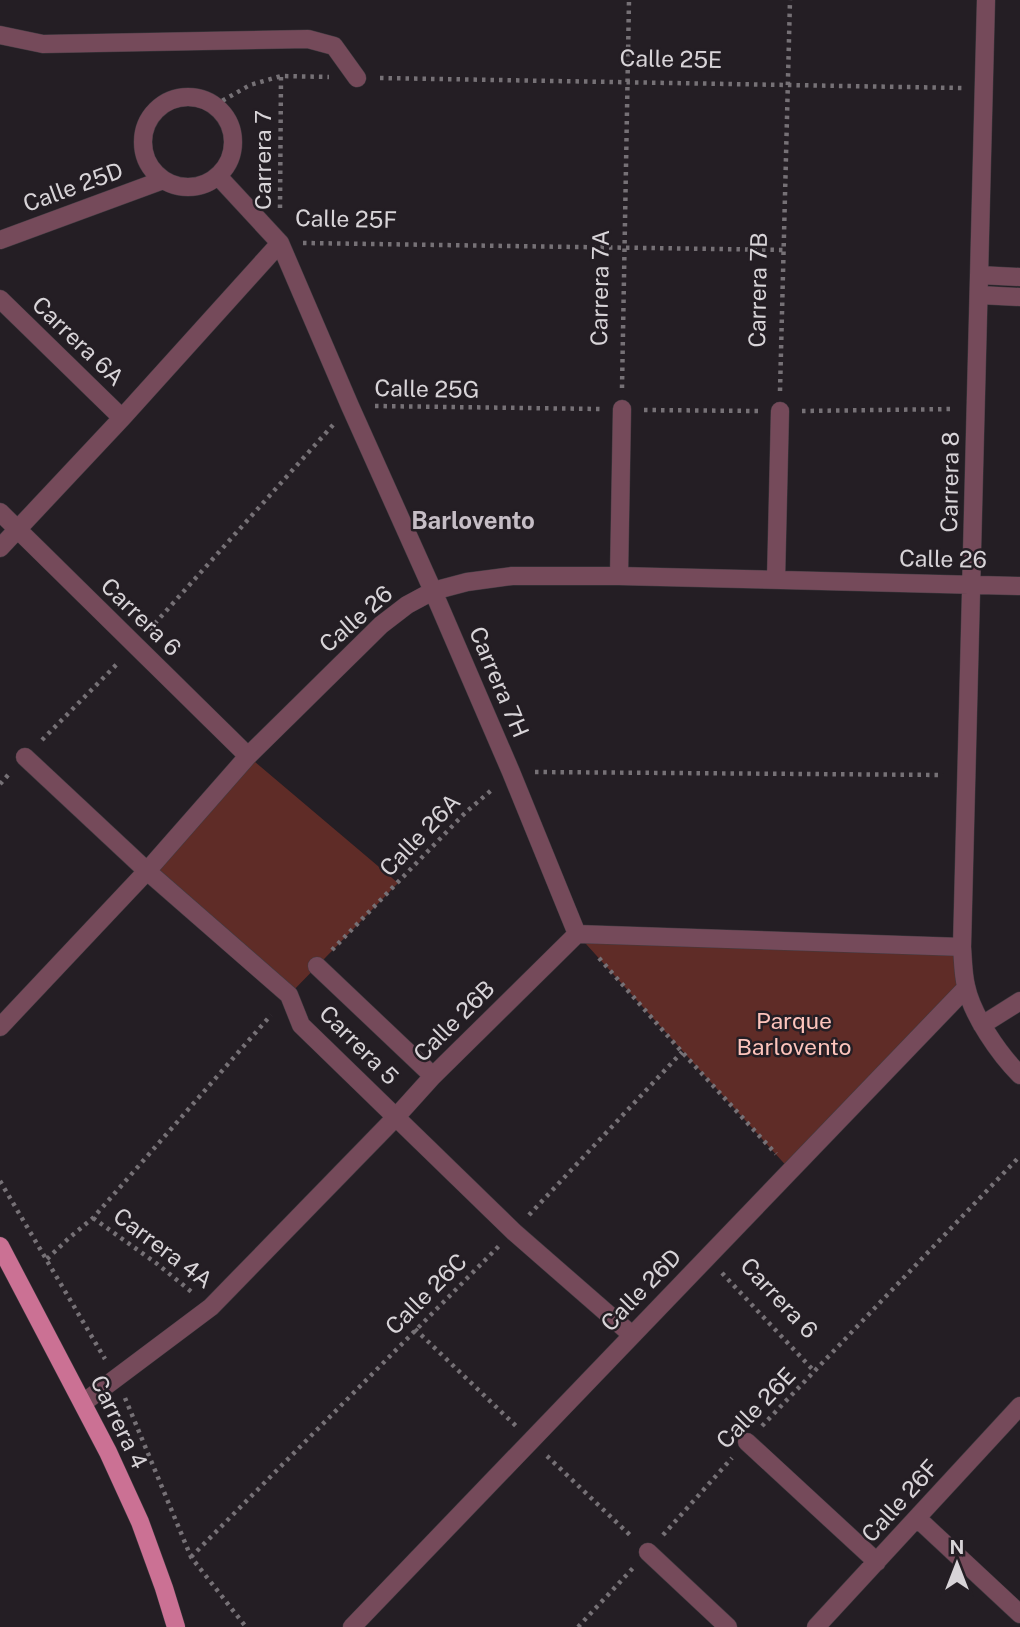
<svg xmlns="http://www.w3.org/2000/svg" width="1020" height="1627" font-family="'Public Sans',sans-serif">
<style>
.green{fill:#5f2c27}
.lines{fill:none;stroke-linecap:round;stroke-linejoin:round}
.minor-casing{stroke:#413b41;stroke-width:19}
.major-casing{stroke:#413b41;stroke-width:19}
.path{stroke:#767176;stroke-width:4.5;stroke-dasharray:3.5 5;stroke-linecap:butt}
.minor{stroke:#754a5a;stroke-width:18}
.major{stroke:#cb7194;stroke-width:18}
.labels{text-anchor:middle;stroke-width:5;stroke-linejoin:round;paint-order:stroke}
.street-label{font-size:23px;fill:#d8d4d8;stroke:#241e24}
.park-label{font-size:23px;fill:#fdc4bc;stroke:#241e24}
.neighbourhood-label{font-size:24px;font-weight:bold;fill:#c6bec6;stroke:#241e24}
</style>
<rect width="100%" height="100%" fill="#241e24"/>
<path class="green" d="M248,756L398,883L289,995L147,871Z
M577,934L962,947L966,988L791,1171Z"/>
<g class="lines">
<defs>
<path id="minor" d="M986,0L962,947C963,960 963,974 966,986C972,1015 999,1054 1020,1075
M0,35L43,44L308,39L334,46L357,78
M143 142a45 45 0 1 1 90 0a45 45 0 1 1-90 0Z
M218,176L280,243L350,406L433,591L511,772L577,934
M0,240L163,180
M979,275L1020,277
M979,295L1020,297
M0,299L122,418
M0,512L248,756
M0,548L122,418L280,243
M619,576L622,409
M776,580L780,411
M25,757L147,871L289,995L301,1025L514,1232L632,1335
M317,966L433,1076
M982,1025L1020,1001
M0,1027L147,871L248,756L381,625L407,605L433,591L467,582L512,576H619L1020,586
M83,1403L211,1307L396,1117L433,1076L577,934L962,947
M747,1442L877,1562
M917,1518L1020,1614
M648,1552L728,1627
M352,1627L966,988
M816,1627L1020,1406"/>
<path id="major" d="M0,1246L108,1452L140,1522L164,1588L176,1627"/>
</defs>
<use href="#minor" class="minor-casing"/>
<use href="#major" class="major-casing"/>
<path class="path" d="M380,78L962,88
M215,105L250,85L281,76L329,77
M280,208L281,76
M303,243L784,250
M622,388L629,0
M780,391L790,0
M375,406L600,409
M644,410L758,411
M802,411L954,409
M149,630L333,425
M42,740L119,662
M535,772L943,775
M0,784L9,774
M332,950L466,812L494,788
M599,958L682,1052L776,1154
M0,1181L105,1359
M529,1215L682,1052
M93,1218L156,1263L193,1293
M47,1259L69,1238L93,1218L271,1015
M722,1273L815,1372
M415,1329L516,1426
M125,1398L191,1557L246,1627
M762,1426L1020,1156
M547,1456L632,1537
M663,1535L732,1458
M191,1557L499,1246
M578,1627L634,1567"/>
<use href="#minor" class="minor"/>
<use href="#major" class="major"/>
</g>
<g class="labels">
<g class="street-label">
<text transform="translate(671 59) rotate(1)" y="8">Calle 25E</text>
<text transform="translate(263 160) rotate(-90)" y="8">Carrera 7</text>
<text transform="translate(73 187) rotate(-20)" y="8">Calle 25D</text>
<text transform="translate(346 219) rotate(1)" y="8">Calle 25F</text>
<text transform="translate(600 288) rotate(-89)" y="8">Carrera 7A</text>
<text transform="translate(758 290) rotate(-89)" y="8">Carrera 7B</text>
<text transform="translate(78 341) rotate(44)" y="8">Carrera 6A</text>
<text transform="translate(427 389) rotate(1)" y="8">Calle 25G</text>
<text transform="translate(950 482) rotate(-89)" y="8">Carrera 8</text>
<text transform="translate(943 559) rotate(1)" y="8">Calle 26</text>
<text transform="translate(141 617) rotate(44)" y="8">Carrera 6</text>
<text transform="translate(356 619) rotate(-41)" y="8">Calle 26</text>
<text transform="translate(499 682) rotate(67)" y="8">Carrera 7H</text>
<text transform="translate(420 835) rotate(-46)" y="8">Calle 26A</text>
<text transform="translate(454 1021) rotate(-45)" y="8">Calle 26B</text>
<text transform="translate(359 1045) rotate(45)" y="8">Carrera 5</text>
<text transform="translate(163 1248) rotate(37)" y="8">Carrera 4A</text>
<text transform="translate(641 1290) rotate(-46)" y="8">Calle 26D</text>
<text transform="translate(426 1294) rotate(-45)" y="8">Calle 26C</text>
<text transform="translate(779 1298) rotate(47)" y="8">Carrera 6</text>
<text transform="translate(756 1408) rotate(-46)" y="8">Calle 26E</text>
<text transform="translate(119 1422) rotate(64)" y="8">Carrera 4</text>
<text transform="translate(900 1501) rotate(-48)" y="8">Calle 26F</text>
</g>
<g class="park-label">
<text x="794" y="1029">Parque<tspan x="794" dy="26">Barlovento</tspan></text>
</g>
<g class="neighbourhood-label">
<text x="473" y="529">Barlovento</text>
</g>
</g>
<g transform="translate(957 1564)" stroke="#241e24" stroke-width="5" paint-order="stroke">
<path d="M0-5L12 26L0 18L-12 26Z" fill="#d8d4d8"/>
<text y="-10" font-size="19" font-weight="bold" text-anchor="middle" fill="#d8d4d8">N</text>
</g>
</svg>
